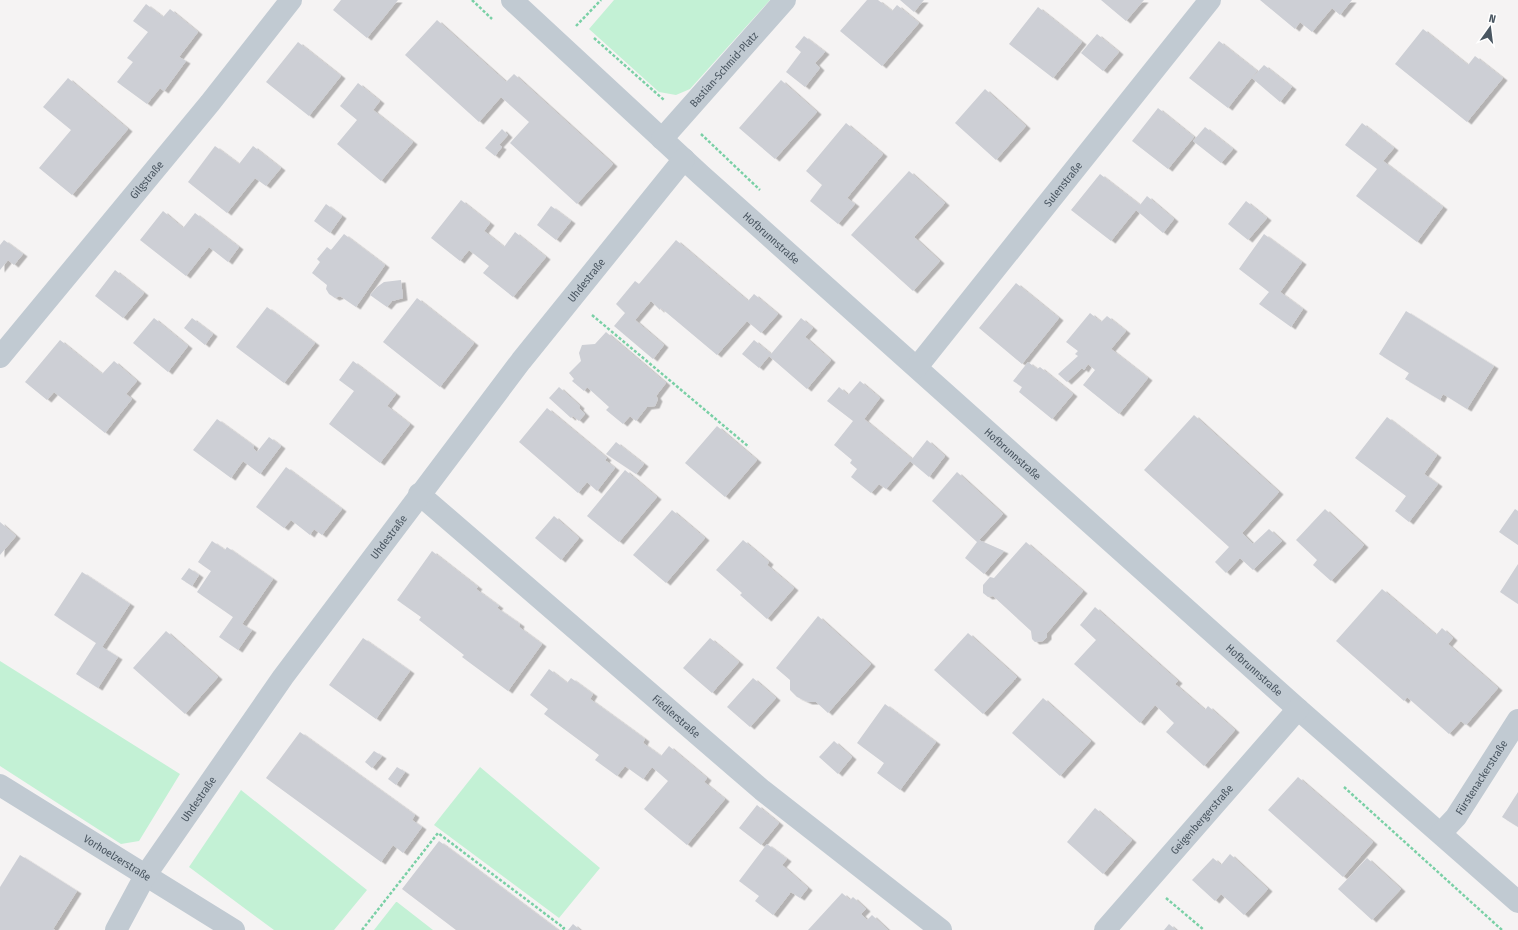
<svg xmlns="http://www.w3.org/2000/svg" width="1518" height="930" font-family="'Fira Sans Condensed',sans-serif">
<style>
.green{fill:#c3f1d5}
.building{fill:#cdcfd5;filter:url(#shadow)}
.lines{fill:none;stroke-linecap:round;stroke-linejoin:round}
.path{stroke:#7ad0a6;stroke-width:2.5;stroke-dasharray:3 2;stroke-linecap:butt}
.street{stroke:#c1cad2;stroke-width:22}
.labels{text-anchor:middle;stroke-width:3;stroke-linejoin:round;paint-order:stroke}
.street-label{font-size:11px;fill:#4a5661;stroke:#fff}
</style>
<defs>
<filter id="shadow"><feDropShadow dx="4.5" dy="2.5" stdDeviation="0" flood-color="#0004"/></filter>
</defs>
<rect width="100%" height="100%" fill="#f5f3f3"/>
<path class="green" d="M614,0H770L690,89L676,95L659,92L589,29Z
M0,661L180,774L139,841L121,844L0,766Z
M480,767L600,868L559,918L434,825Z
M241,790L367,890L334,930H274L189,867Z
M396,902H397L433,930H374Z"/>
<path class="building" d="M341,0H398L367,38L333,10Z
M867,0H878L892,11L897,5L919,23L882,66L840,31Z
M900,0H924L914,12Z
M1101,0H1144L1126,21Z
M1260,0H1352L1340,15L1332,8L1312,32L1300,22L1295,29Z
M146,4L163,17L170,9L198,32L179,57L186,61L164,91L160,88L147,104L117,82L133,62L127,58L148,32L133,21Z
M1038,7L1082,42L1053,78L1009,44Z
M437,20L506,82L514,74L613,164L577,204L510,143L529,122L501,97L479,122L405,55Z
M1423,29L1468,65L1475,56L1503,78L1467,122L1395,64Z
M1097,34L1119,52L1103,71L1081,53Z
M804,36L825,52L815,63L820,68L805,87L786,72L801,52L795,47Z
M1219,41L1257,71L1228,108L1189,78Z
M298,42L341,76L309,116L266,82Z
M1264,65L1292,87L1280,102L1252,78Z
M68,78L128,129L72,195L39,168L71,130L43,107Z
M781,80L817,112L775,159L739,128Z
M358,83L380,101L373,110L413,142L381,181L337,144L357,120L340,106Z
M985,89L1026,126L996,160L955,123Z
M1158,108L1194,137L1168,169L1132,141Z
M846,123L883,154L847,198L855,204L838,224L810,201L822,185L806,171Z
M1362,123L1394,148L1383,161L1443,207L1417,242L1356,196L1377,169L1345,145Z
M1205,127L1233,149L1221,163L1193,141Z
M502,129L508,135L499,145L502,147L495,156L485,148Z
M215,146L239,164L253,146L281,168L266,186L255,178L227,213L188,182Z
M909,171L945,203L914,237L940,261L913,291L851,235Z
M1100,174L1140,205L1147,196L1174,219L1163,233L1136,210L1111,241L1071,210Z
M461,200L490,223L484,231L504,247L515,232L546,257L513,297L483,273L489,266L469,250L460,261L431,238Z
M1246,201L1267,218L1248,240L1228,224Z
M326,204L342,216L330,233L314,221Z
M551,206L571,221L556,240L537,225Z
M163,211L183,228L195,213L239,247L228,262L209,247L186,276L140,240Z
M344,234L385,265L356,307L340,296L335,298L329,294L326,289L327,285L312,273L320,262L317,259L327,247L331,250Z
M1264,234L1302,262L1280,292L1303,309L1291,327L1259,304L1269,292L1239,269Z
M4,240L23,254L14,265L8,260L0,270V245Z
M676,240L748,301L754,294L778,314L761,333L747,321L717,355L661,308L660,310L651,301L635,320L664,345L653,359L614,326L625,313L616,304L635,281L639,284Z
M115,270L144,293L123,318L95,296Z
M401,280L403,298L392,301L387,307L370,295L377,287L384,282Z
M1016,283L1059,318L1022,364L979,328Z
M417,298L474,343L440,387L383,342Z
M267,307L315,343L284,383L236,347Z
M1406,311L1494,366L1467,409L1443,394L1440,400L1405,379L1409,373L1379,354Z
M1090,313L1101,322L1107,316L1126,331L1111,349L1148,378L1119,414L1083,385L1095,370L1088,364L1084,370L1082,368L1067,382L1058,374L1078,356L1075,354L1078,351L1066,342Z
M154,318L188,346L168,372L133,343Z
M192,318L213,334L205,345L184,328Z
M801,318L813,328L805,337L831,360L807,389L769,356L759,368L742,354L754,340L771,354Z
M606,332L666,383L656,396L658,399L655,406L647,407L636,421L630,416L623,424L606,410L609,407L587,387L584,391L572,381L574,379L569,373L581,361L579,353L582,345L595,344Z
M60,340L102,374L114,361L137,381L126,394L132,399L105,433L54,392L47,400L25,382Z
M353,361L396,394L387,406L410,424L380,463L329,424L354,391L339,380Z
M1028,362L1037,369L1040,367L1073,394L1052,419L1019,392L1022,387L1013,381Z
M860,381L880,398L864,419L912,459L927,440L945,456L929,477L910,461L886,489L879,484L871,493L851,477L857,469L850,463L852,460L834,445L853,421L827,401L839,387L848,395Z
M559,387L580,406L579,408L585,414L579,421L573,416L571,418L549,398Z
M547,408L607,458L605,460L615,468L597,491L587,482L578,493L519,442Z
M1194,415L1279,492L1242,533L1253,544L1269,529L1282,541L1253,570L1240,558L1226,573L1215,562L1229,547L1144,470Z
M1387,417L1437,455L1424,474L1438,484L1409,522L1395,511L1406,496L1355,458Z
M217,419L254,446L253,448L257,452L269,437L281,446L260,474L243,461L231,478L193,450Z
M717,426L757,460L725,497L685,463Z
M616,442L644,464L636,474L606,454Z
M286,467L342,509L322,535L314,529L310,535L291,520L284,528L256,507Z
M625,470L657,497L619,542L587,516Z
M957,472L1003,514L979,540L1004,551L984,574L965,558L977,542L932,501Z
M1325,509L1364,545L1331,581L1313,565L1317,560L1296,540Z
M1515,509L1518,511V545L1499,532Z
M672,510L705,538L666,583L633,555Z
M554,516L579,538L561,560L535,538Z
M0,522L16,536L0,555Z
M743,540L769,562L767,565L794,588L767,619L740,595L742,593L716,570Z
M212,541L225,550L227,547L273,579L242,624L252,630L238,650L219,637L233,617L197,592L211,571L198,562Z
M1026,542L1083,591L1047,633V637L1043,641L1035,642L1032,639L1031,631L993,596L988,597L983,593V585L990,577L994,578Z
M432,551L478,587L476,589L499,606L497,608L520,624L519,627L542,644L508,691L462,657L464,655L419,620L421,617L397,600Z
M1518,564V604L1500,592Z
M189,568L199,575L192,586L181,579Z
M82,572L130,604L102,647L118,657L98,688L76,674L96,643L54,615Z
M1382,589L1436,635L1442,628L1453,638L1448,644L1498,688L1466,725L1461,721L1449,734L1407,697L1404,701L1336,641Z
M1095,607L1178,681L1175,684L1205,710L1208,706L1235,730L1204,766L1166,732L1174,723L1155,705L1140,723L1074,664L1096,640L1080,625Z
M818,616L871,664L828,713L816,702H808L797,697L790,690V680L776,668Z
M166,631L218,677L185,714L133,668Z
M968,633L1017,677L983,714L934,670Z
M363,638L410,671L376,719L329,685Z
M710,638L739,662L712,693L683,668Z
M549,669L567,683L571,678L593,694L590,699L645,739L643,743L661,756L669,746L707,778L704,782L725,799L687,845L644,809L668,781L652,767L643,779L625,766L617,776L595,760L599,755L544,714L548,709L530,695Z
M753,678L776,698L750,727L727,707Z
M1043,698L1091,741L1060,776L1012,733Z
M885,704L936,742L900,790L877,773L884,763L857,743Z
M300,732L415,815L412,820L422,827L403,853L393,845L381,862L266,778Z
M834,741L852,757L838,774L819,757Z
M374,751L382,756L372,768L365,762Z
M397,767L405,772L396,785L388,779Z
M1298,777L1373,842L1343,877L1268,810Z
M1518,792V827L1502,817Z
M757,805L779,823L761,845L739,828Z
M1095,808L1132,840L1103,874L1067,842Z
M439,841L470,864L558,930H456L402,889Z
M767,844L787,859L782,865L808,888L800,898L791,892L773,915L755,901L759,896L739,881Z
M1230,854L1268,889L1244,915L1221,894L1215,901L1192,880L1213,858L1221,865Z
M20,855L77,891L53,929L55,930H0V887Z
M1367,858L1401,889L1372,920L1338,889Z
M842,893L850,900L853,897L866,909L861,914L867,920L872,915L888,930H808Z
M573,924L580,930H568Z
M1169,924L1176,930H1164Z"/>
<g class="lines">
<path class="path" d="M472,0L492,19
M576,26L601,0
M594,38L664,100
M701,134L760,190
M592,315L749,447
M1344,787L1502,930
M1166,898L1204,930
M362,930L438,833L564,928L562,930"/>
<g class="street">
<path id="s1" d="M512,0L701,175L1298,709L1518,902"/>
<path id="s2" d="M662,139L785,0"/>
<path id="s3" d="M0,357L210,103L291,0"/>
<path id="s4" d="M917,367L1210,0"/>
<path id="s5" d="M419,494L762,790L941,930"/>
<path id="s6" d="M0,785L234,930"/>
<path id="s7" d="M1441,833L1456,817L1518,720"/>
<path id="s8" d="M116,930L145,876L283,677L521,361L684,159"/>
<path id="s9" d="M1105,930L1298,709"/>
</g>
</g>
<g class="labels">
<g class="street-label">
<text dy="4" stroke="none"><textPath href="#s2" startOffset="93">Bastian-Schmid-Platz</textPath></text>
<text dy="4" stroke="none"><textPath href="#s3" startOffset="230">Gilgstraße</textPath></text>
<text dy="4" stroke="none"><textPath href="#s4" startOffset="234">Sulenstraße</textPath></text>
<text dy="4" stroke="none"><textPath href="#s1" startOffset="352">Hofbrunnstraße</textPath></text>
<text dy="4" stroke="none"><textPath href="#s8" startOffset="803">Uhdestraße</textPath></text>
<text dy="4" stroke="none"><textPath href="#s1" startOffset="676">Hofbrunnstraße</textPath></text>
<text dy="4" stroke="none"><textPath href="#s8" startOffset="479">Uhdestraße</textPath></text>
<text dy="4" stroke="none"><textPath href="#s1" startOffset="1000">Hofbrunnstraße</textPath></text>
<text dy="4" stroke="none"><textPath href="#s5" startOffset="340">Fiedlerstraße</textPath></text>
<text dy="4" stroke="none"><textPath href="#s7" startOffset="69">Fürstenackerstraße</textPath></text>
<text dy="4" stroke="none"><textPath href="#s8" startOffset="155">Uhdestraße</textPath></text>
<text dy="4" stroke="none"><textPath href="#s9" startOffset="147">Geigenbergerstraße</textPath></text>
<text dy="4" stroke="none"><textPath href="#s6" startOffset="138">Vorhoelzerstraße</textPath></text>
</g>
</g>
<g transform="translate(1490 28) rotate(14)" stroke="#ffffff" stroke-width="3" paint-order="stroke">
<path d="M0-3L7 15L0 10L-7 15Z" fill="#4a5661"/>
<text y="-6" font-size="11" font-weight="bold" text-anchor="middle" fill="#4a5661">N</text>
</g>
</svg>
